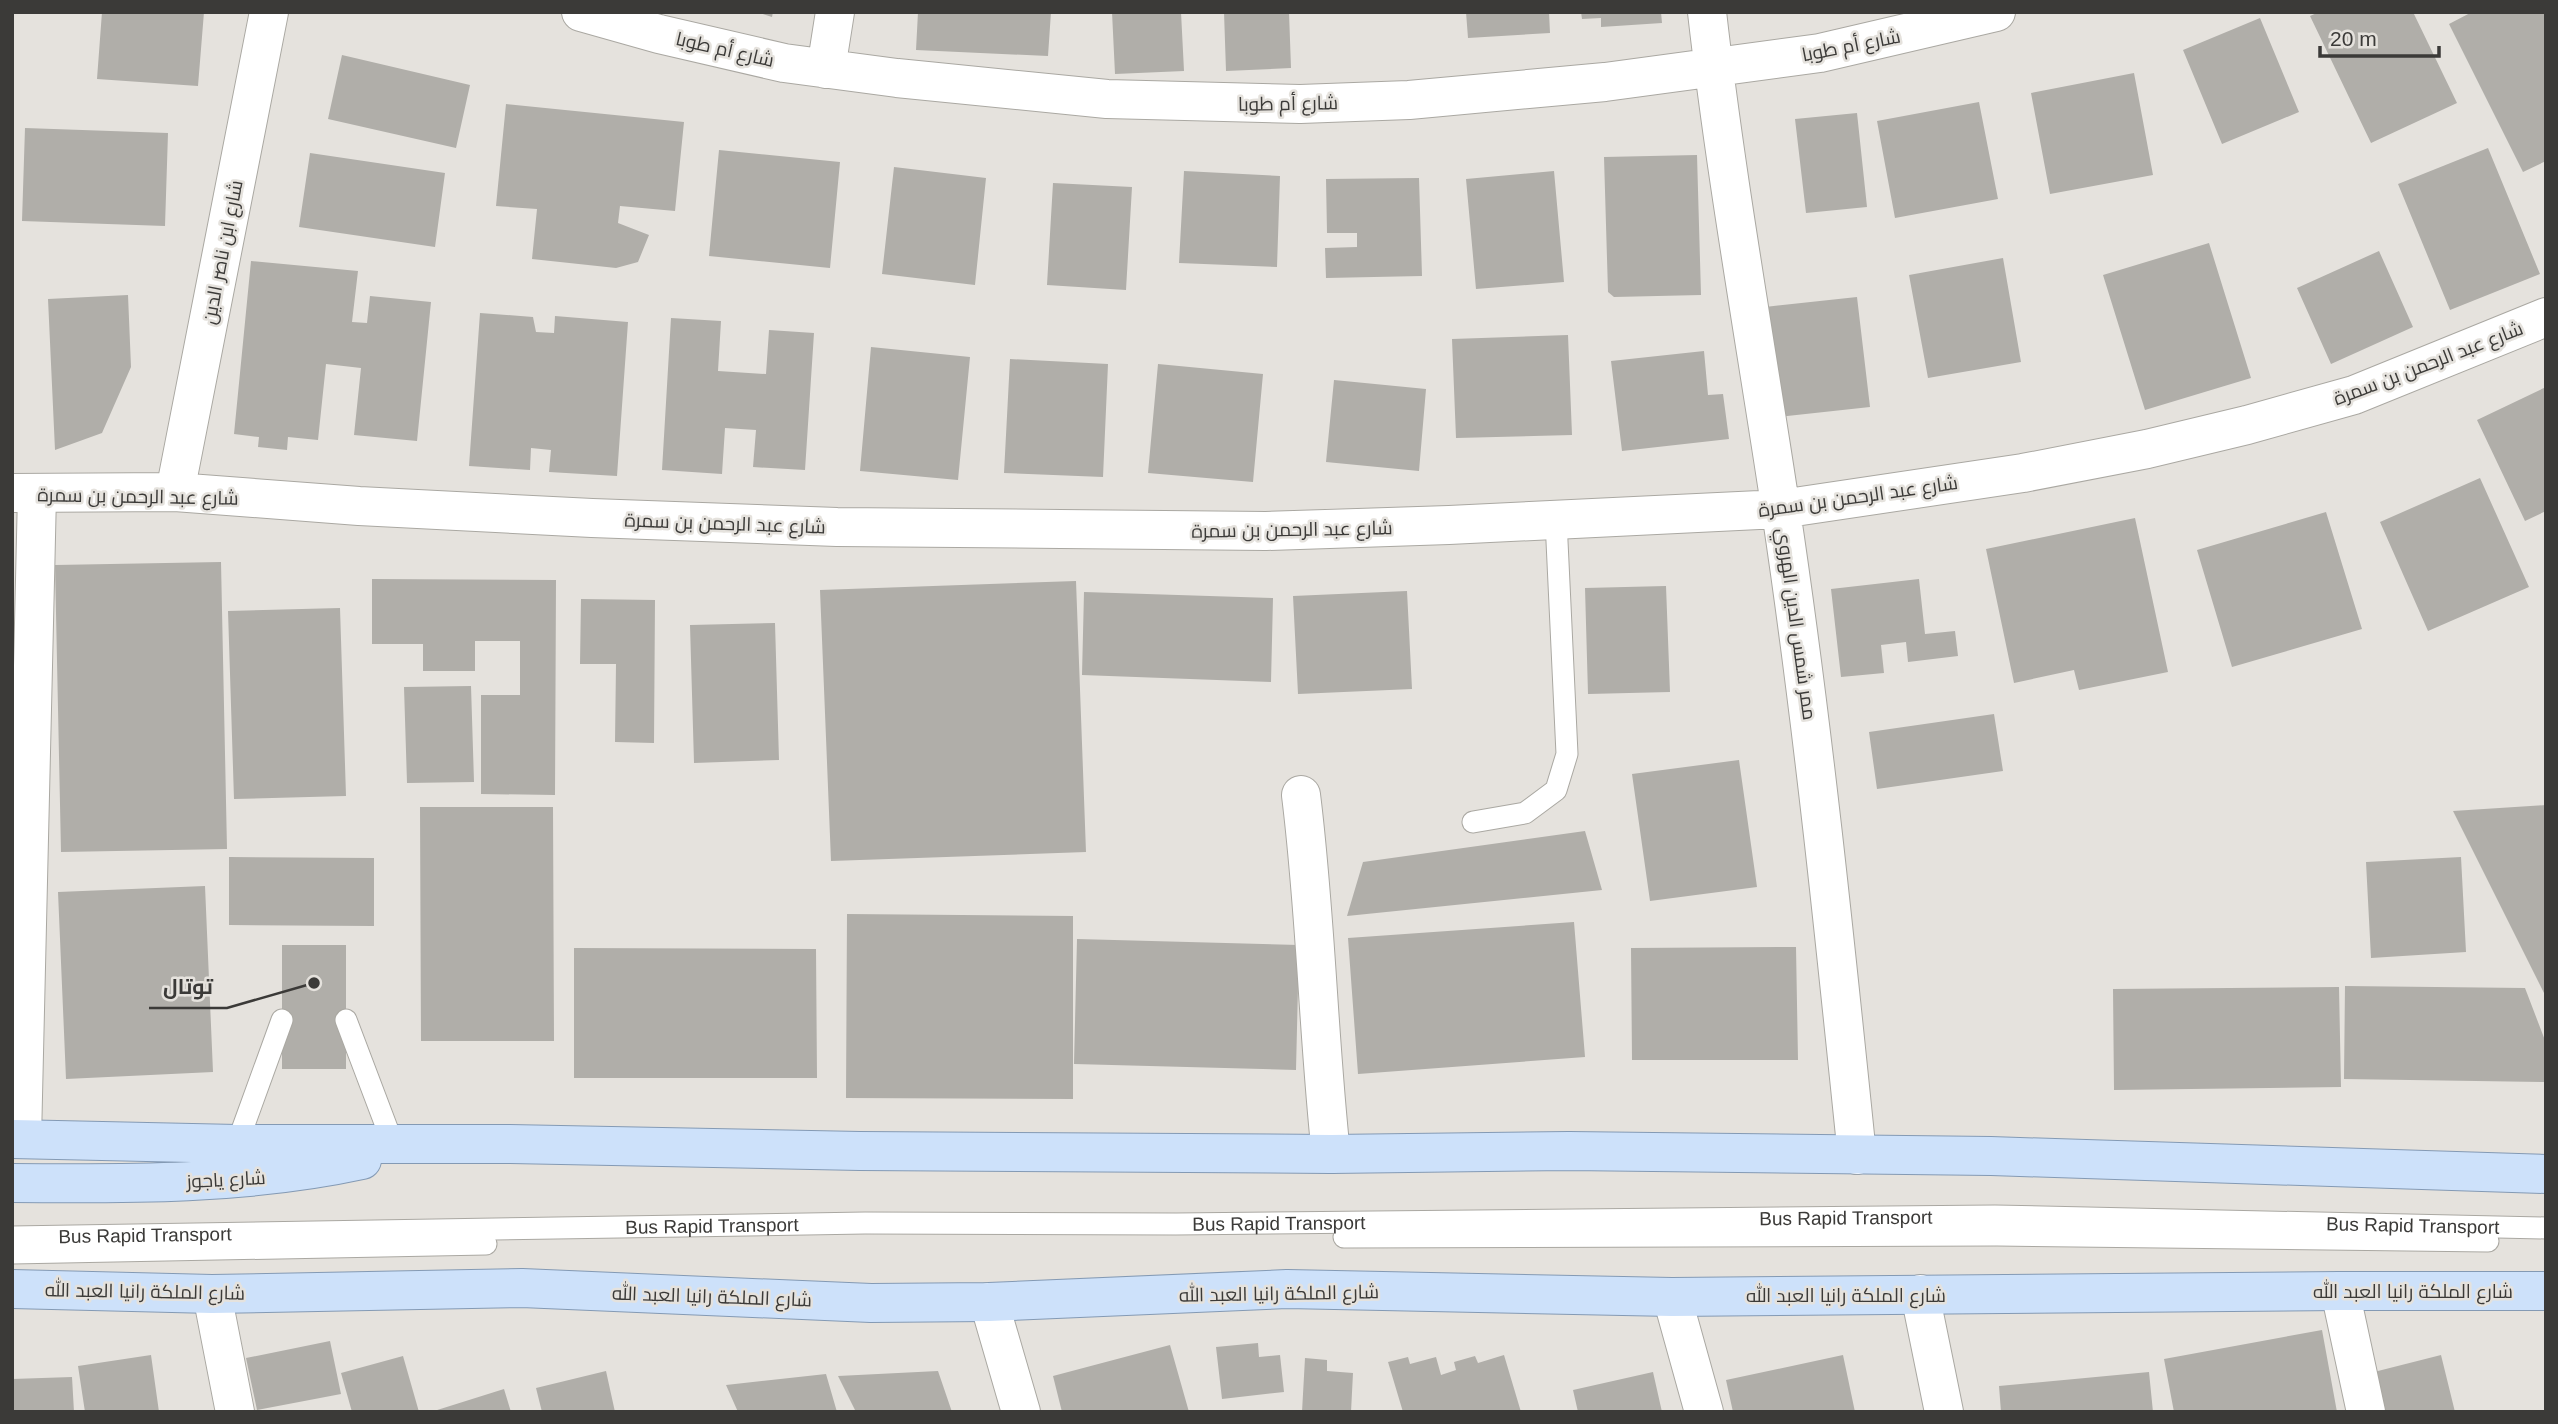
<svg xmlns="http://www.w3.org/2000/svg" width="2558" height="1424" font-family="Helvetica,Cairo,sans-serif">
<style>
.building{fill:#b0aea9}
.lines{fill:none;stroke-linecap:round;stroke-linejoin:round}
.service-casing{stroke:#aaa8a2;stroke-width:23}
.minor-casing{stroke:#aaa8a2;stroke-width:40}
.primary-casing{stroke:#849ab4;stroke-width:40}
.service{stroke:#fff;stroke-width:21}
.minor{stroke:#fff;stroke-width:38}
.primary{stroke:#cde1fa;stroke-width:38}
.labels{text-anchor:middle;stroke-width:5;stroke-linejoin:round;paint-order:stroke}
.street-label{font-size:19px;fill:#3b3a38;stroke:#e5e2dd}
.leader{fill:none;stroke:#3b3a38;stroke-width:2.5}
.callout-dot{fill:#3b3a38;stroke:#e5e2dd;stroke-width:2.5}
.callout-label{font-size:21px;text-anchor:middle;font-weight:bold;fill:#3b3a38;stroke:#e5e2dd;stroke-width:5;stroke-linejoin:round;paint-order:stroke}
</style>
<rect width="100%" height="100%" fill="#e5e2dd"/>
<path class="building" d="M102,12H204L198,86L97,79Z
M757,12H773L772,17Z
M918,12H1051L1048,56L916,50Z
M1112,12H1181L1184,71L1115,74Z
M1224,12H1289L1291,68L1226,71Z
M1466,12H1549L1550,33L1468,38Z
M1581,12H1661L1662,23L1601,27V18L1582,19Z
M2319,12H2413L2457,103L2371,143L2310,16Z
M2472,12H2546V161L2523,172L2449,24Z
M2260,18L2299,112L2222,144L2183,50Z
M342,55L470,85L456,148L328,119Z
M2134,73L2153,175L2050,194L2031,93Z
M1979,102L1998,199L1895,218L1877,121Z
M506,104L684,122L675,211L620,206L618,223L649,235L638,262L616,268L532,259L537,209L496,206Z
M1857,113L1867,207L1806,213L1795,119Z
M25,128L168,133L165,226L22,221Z
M2488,148L2540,274L2450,310L2398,184Z
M719,150L840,162L830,268L709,256Z
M310,153L445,173L435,247L299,227Z
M1697,155L1701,295L1614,297L1608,292L1604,157Z
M894,167L986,178L975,285L882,274Z
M1184,171L1280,176L1277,267L1179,263Z
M1554,171L1564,282L1476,289L1466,179Z
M1419,178L1422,276L1326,278L1325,248L1357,247V233H1327L1326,179Z
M1053,183L1132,187L1126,290L1047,285Z
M2209,243L2251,378L2145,410L2103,275Z
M2379,251L2413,327L2331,364L2297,288Z
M2003,258L2021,362L1928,378L1909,275Z
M251,261L358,271L352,322L367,323L370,296L431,302L417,441L354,435L361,368L326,364L318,440L288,437L287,450L258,447L259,437L234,434Z
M128,295L131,367L102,433L55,450L48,299Z
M1857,297L1870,407L1777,417L1765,307Z
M480,313L533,317L536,332L554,333L555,316L628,322L617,476L549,472L551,450L531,448L530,470L469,466Z
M671,318L721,321L718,371L766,374L769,330L814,333L805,470L753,467L756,430L725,428L722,474L662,470Z
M1568,335L1572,435L1456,438L1452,339Z
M871,347L970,357L958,480L860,471Z
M1704,351L1708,395L1723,394L1729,439L1622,451L1611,361Z
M1010,359L1108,364L1103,477L1004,473Z
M1158,364L1263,374L1253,482L1148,473Z
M1334,380L1426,389L1419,471L1326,462Z
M2546,387V511L2525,521L2477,420Z
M2480,478L2529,587L2428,631L2380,522Z
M2326,512L2362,629L2232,667L2197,550Z
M2135,518L2168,672L2079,690L2074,670L2014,683L1986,549Z
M221,562L227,849L61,852L55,565Z
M372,579L556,580L555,795L481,794V695H520V641H475V671H423V644H372Z
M1919,579L1925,634L1955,631L1958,656L1908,662L1906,642L1881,645L1884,673L1841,677L1831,589Z
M1076,581L1086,852L831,861L820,590Z
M1666,586L1670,692L1588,694L1585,588Z
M1407,591L1412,689L1298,694L1293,596Z
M1084,592L1273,598L1271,682L1082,675Z
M581,599L655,600L654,743L615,742L616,664H580Z
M340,608L346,796L234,799L228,611Z
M775,623L779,760L694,763L690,625Z
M471,686L474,782L407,783L404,687Z
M1994,714L2003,771L1877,789L1869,732Z
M1739,760L1757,887L1650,901L1632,774Z
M2546,805V997L2453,811Z
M420,807H553L554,1041H421Z
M1585,831L1602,890L1347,916L1363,862Z
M229,857L374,858V926L229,925Z
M2461,857L2466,952L2371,958L2366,862Z
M205,886L213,1072L66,1079L58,892Z
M847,914L1073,916V1099L846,1098Z
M1574,922L1585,1057L1358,1074L1348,938Z
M1077,939L1299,945L1296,1070L1074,1064Z
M282,945H346V1069H282Z
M1796,947L1798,1060H1632L1631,948Z
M574,948L816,949L817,1078H574Z
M2345,986L2525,988L2546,1043V1082L2344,1079Z
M2339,987L2341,1087L2114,1090L2113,989Z
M2322,1330L2337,1412H2174L2164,1359Z
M330,1341L341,1394L257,1410L246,1358Z
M1258,1343L1259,1357L1280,1355L1284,1392L1222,1399L1216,1347Z
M1170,1345L1189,1412H1062L1053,1376Z
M151,1355L159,1412H85L78,1366Z
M1504,1355L1521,1412H1403L1388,1362L1408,1357L1410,1364L1436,1357L1441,1375L1456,1370L1454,1362L1475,1356L1478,1363Z
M1843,1355L1855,1412H1733L1726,1380Z
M2441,1355L2455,1412H2385L2374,1372Z
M403,1356L419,1412H352L341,1373Z
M1305,1358L1327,1360V1371L1353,1373L1351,1412H1302Z
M606,1371L615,1412H542L536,1388Z
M938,1371L952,1412H856L838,1376Z
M1653,1372L1662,1412H1578L1573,1390Z
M2149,1372L2153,1412H2001L1999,1386Z
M826,1374L837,1412H738L726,1385Z
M72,1377L74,1412H12V1379Z
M504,1389L511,1412H434V1411Z"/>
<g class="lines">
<defs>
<g id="service">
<path d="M1473,822L1525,813L1556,790L1567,754L1556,520"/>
<path d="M346,1020L393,1144"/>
<path d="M237,1144L282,1020"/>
<path id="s1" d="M12,1237L865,1223L1176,1224L1995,1216L2546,1228"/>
<path d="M1344,1237L1997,1235L2488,1241"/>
<path d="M12,1253L486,1244"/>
</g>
<path id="minor" d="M581,12L659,34L784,63L897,78L1107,99L1300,104L1409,100L1605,82L1820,53L1996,12
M1707,12C1726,179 1756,345 1781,511C1813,725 1835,940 1857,1155
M826,69L835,12
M175,492L269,12
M12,493L175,492L359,506L592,518L837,527L1061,529L1266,531L1449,525L1781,509L2023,473L2147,449L2247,425L2354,395L2546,317
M1301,795C1316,914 1318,1034 1331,1154
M22,1139L37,494
M2340,1291L2366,1412
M212,1294L235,1412
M1920,1294L1944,1412
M1672,1297L1704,1412
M989,1302L1021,1412"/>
<path id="primary" d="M12,1139L237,1144H510L860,1151L1331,1154L1569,1151L1991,1156L2546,1174
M12,1183C129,1184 247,1185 362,1160
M12,1289L212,1294L522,1288L871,1303L989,1302L1287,1289L1672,1297L2340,1291H2546"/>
</defs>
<use href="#service" class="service-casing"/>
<use href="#minor" class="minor-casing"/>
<use href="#primary" class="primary-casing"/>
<use href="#service" class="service"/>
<use href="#minor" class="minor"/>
<use href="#primary" class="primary"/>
</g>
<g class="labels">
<g class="street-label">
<text transform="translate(1851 45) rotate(-11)" y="7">شارع أم طوبا</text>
<text transform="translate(725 49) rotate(13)" y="7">شارع أم طوبا</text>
<text transform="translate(1288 103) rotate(-1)" y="7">شارع أم طوبا</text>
<text transform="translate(222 252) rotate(-79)" y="7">شارع ابن ناصر الدين</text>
<text transform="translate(2428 363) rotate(-21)" y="7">شارع عبد الرحمن بن سمرة</text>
<text transform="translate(138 496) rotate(1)" y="7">شارع عبد الرحمن بن سمرة</text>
<text transform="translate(1858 496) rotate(-8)" y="7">شارع عبد الرحمن بن سمرة</text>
<text transform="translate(725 523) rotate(2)" y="7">شارع عبد الرحمن بن سمرة</text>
<text transform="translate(1292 529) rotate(-1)" y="7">شارع عبد الرحمن بن سمرة</text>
<text transform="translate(1797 624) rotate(82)" y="7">ممر شمس الدين الهروي</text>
<text transform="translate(226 1179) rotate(-3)" y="7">شارع ياجوز</text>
<text dy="7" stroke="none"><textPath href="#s1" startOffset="1834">Bus Rapid Transport</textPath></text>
<text dy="7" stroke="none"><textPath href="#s1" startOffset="1267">Bus Rapid Transport</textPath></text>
<text dy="7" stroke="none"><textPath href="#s1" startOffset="2401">Bus Rapid Transport</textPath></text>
<text dy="7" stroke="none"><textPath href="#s1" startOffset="700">Bus Rapid Transport</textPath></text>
<text dy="7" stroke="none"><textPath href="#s1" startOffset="133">Bus Rapid Transport</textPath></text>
<text transform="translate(145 1291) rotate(1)" y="7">شارع الملكة رانيا العبد الله</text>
<text x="2413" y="1298">شارع الملكة رانيا العبد الله</text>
<text transform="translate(1279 1293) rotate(-1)" y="7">شارع الملكة رانيا العبد الله</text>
<text x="1846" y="1302">شارع الملكة رانيا العبد الله</text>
<text transform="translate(712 1296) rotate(2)" y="7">شارع الملكة رانيا العبد الله</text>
</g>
</g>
<path class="leader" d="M314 983L227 1008H149"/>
<circle class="callout-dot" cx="314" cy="983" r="7"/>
<g class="callout-label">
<text x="188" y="994">توتال</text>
</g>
<rect width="2558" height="1424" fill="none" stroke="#3b3a38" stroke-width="28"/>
<path d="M2320 46v10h119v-10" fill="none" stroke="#3b3a38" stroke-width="3.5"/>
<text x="2330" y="46" font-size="21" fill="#3b3a38" stroke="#e5e2dd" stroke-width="5" paint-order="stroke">20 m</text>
</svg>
